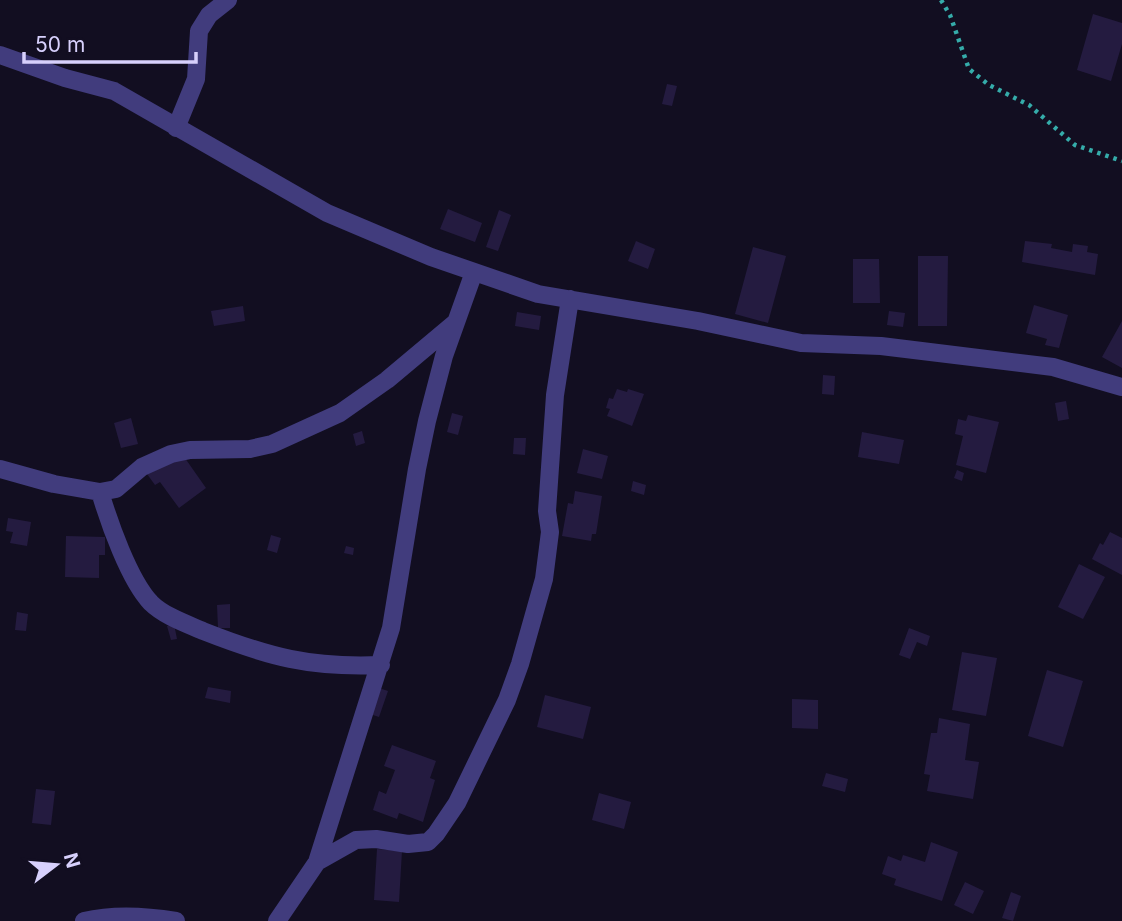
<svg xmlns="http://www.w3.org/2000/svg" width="1122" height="921" font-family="Inter,sans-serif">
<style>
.building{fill:#241b40}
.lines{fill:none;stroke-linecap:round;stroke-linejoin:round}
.path{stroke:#35acaa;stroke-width:4.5;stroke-dasharray:3.5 5;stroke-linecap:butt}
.street{stroke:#413c7d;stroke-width:18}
</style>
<rect width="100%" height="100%" fill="#120e21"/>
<path class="building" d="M1093,14L1122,23V44L1111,81L1077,70Z
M667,84L677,86L672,106L662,104Z
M448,209L482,223L475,242L440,229Z
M499,210L511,215L498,251L486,247Z
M636,241L655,249L648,269L628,261Z
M1025,241L1052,244L1051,248L1072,252L1073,244L1088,246L1087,252L1098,254L1095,275L1022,262Z
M753,247L786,256L768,323L735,314Z
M918,256H948L947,326H918Z
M853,259H879L880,303H853Z
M1034,305L1068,315L1059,348L1045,345L1047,339L1026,333Z
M243,306L245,321L214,326L211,311Z
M889,311L905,313L903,327L887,325Z
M517,312L541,316L539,330L515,326Z
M1122,321V368L1102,357Z
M823,375L835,376L834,395L822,394Z
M617,389L627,392L628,389L644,394L632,426L607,416L610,409L606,408L609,398L613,399Z
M1066,401L1069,419L1058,421L1055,403Z
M452,413L463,416L458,435L447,432Z
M968,415L999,422L986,473L956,465L963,436L955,434L958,419L966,421Z
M131,418L138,444L121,448L114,423Z
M362,431L365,443L356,446L353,434Z
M862,432L904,440L899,464L858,457Z
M514,438H526L525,455L513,454Z
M583,449L608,456L602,479L577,473Z
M180,451L206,488L179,508L160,482L155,485L147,474Z
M957,470L964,473L962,481L954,478Z
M633,481L646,485L644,495L631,491Z
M575,491L602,496L596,534H592L591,541L562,536L568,503L573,504Z
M8,518L31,522L27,546L10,543L13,532L6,531Z
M1110,532L1122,538V575L1092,559L1100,543L1103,545Z
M271,535L281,538L277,553L267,550Z
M66,536L105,537V555H99V578L65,577Z
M346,546L354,548L353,555L344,553Z
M1079,564L1105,577L1083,619L1058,607Z
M230,604V628H218L217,605Z
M17,612L28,614L26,631L15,630Z
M174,624L177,639L171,640L167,626Z
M909,628L930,636L927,646L917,642L910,659L899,655Z
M962,652L997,658L986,716L952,710Z
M1047,670L1083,681L1063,747L1028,736Z
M208,687L231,691L230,703L205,698Z
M376,687L388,691L379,717L367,713Z
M545,695L591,707L583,739L537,727Z
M792,699L818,700V729L792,728Z
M939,718L970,724L965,760L979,762L973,799L927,791L930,775L924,774L931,733H937Z
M392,745L436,761L430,778L435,780L423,822L399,813L397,819L373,810L379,791L386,794L395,770L384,766Z
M826,773L848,779L845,792L822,786Z
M36,789L55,791L51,825L32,823Z
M599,793L631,802L624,829L592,820Z
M931,842L958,852L942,901L894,885L896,879L882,874L888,856L901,861L903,855L925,862Z
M377,849L402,851L399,902L374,900Z
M965,882L984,891L973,914L954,905Z
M1011,892L1021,896L1013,921L1002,918Z"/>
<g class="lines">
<path class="path" d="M941,0L950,15L969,69L989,85L1029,105L1075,145L1122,161"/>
<path class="street" d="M0,55L65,78L114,91L327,213L431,257L538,294L698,321L801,343L881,346L1053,367L1122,387
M176,128L196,79L199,31L209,15L228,0
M0,469L54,484L100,492L116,489L142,467L171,454L190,450L250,449L272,444L340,413L387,380L455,323
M100,492C109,522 129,580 151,603C164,616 187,624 203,631C269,657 310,668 381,665
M317,862L391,628L417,469L427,421L444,356L474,272
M84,921C114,914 146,916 176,921
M277,921L317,862L356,840L376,839L408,844L428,842L436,834L457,803L507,700L520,664L544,579L550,532L547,511L555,395L570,299"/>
</g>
<g transform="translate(56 865) rotate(74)" stroke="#120e21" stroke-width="5" paint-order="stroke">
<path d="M0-5L12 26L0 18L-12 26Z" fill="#d7d0fc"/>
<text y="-10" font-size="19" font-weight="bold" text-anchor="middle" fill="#d7d0fc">N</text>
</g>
<path d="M24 52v10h172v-10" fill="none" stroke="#d7d0fc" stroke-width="3.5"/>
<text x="35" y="52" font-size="21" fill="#d7d0fc" stroke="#120e21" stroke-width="5" paint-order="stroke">50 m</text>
</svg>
